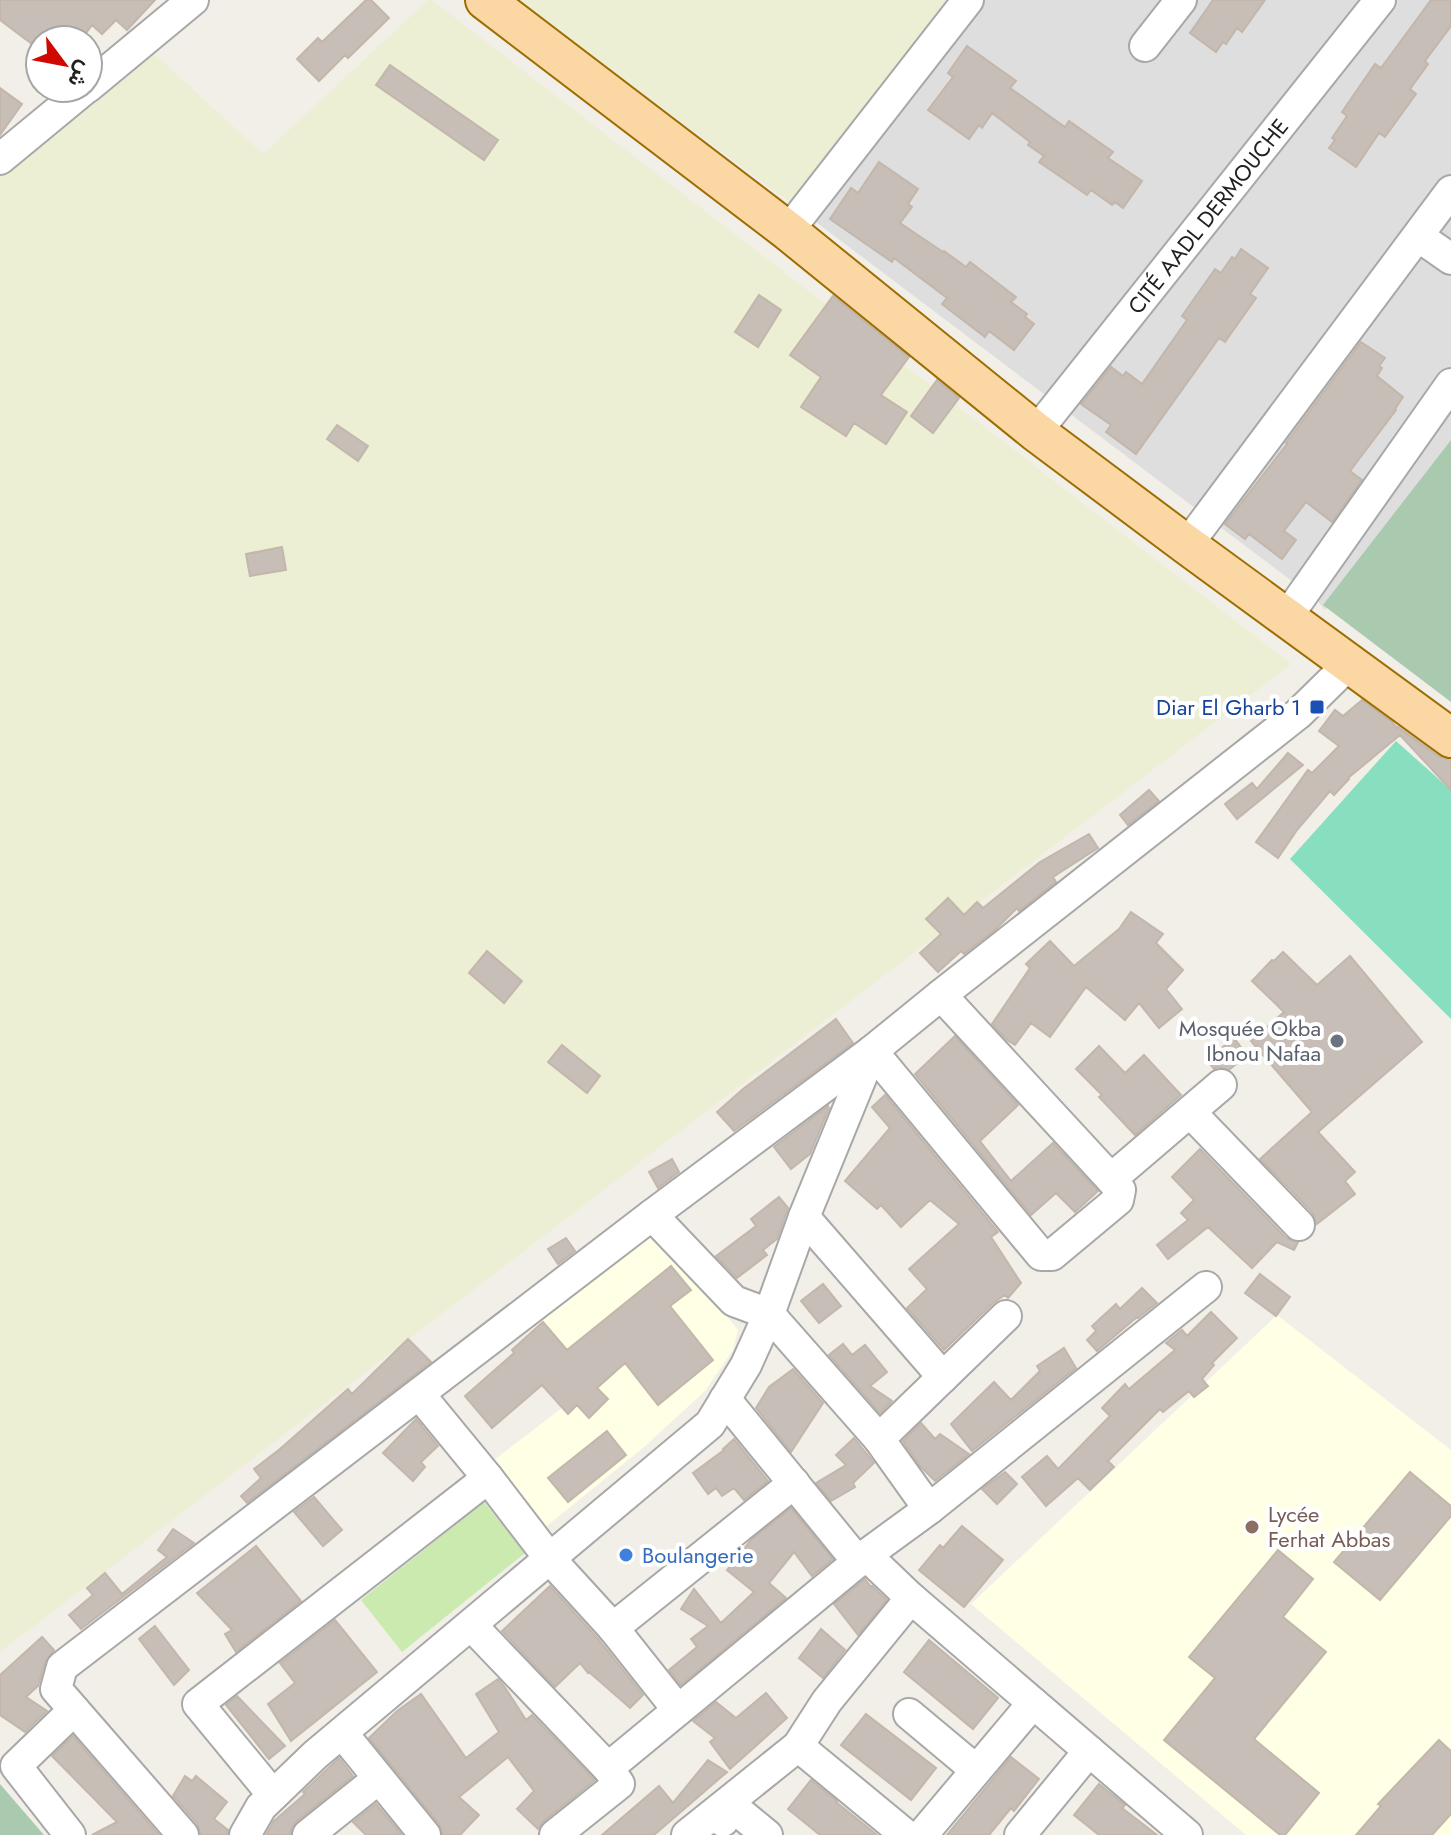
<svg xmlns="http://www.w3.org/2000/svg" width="1451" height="1835" font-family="Jost,Vazirmatn,sans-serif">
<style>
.residential{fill:#dfdede}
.education{fill:#feffe4}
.farmland{fill:#edefd4}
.grass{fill:#cbeab0}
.cemetery{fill:#aacaaf}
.pitch{fill:#88dfbf}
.building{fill:#c6beb7;stroke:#c3b6ab;stroke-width:2}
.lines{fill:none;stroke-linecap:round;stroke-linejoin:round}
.minor-casing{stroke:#a8a8a8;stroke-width:34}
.major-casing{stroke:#9d6d02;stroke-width:42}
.minor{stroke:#fff;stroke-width:30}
.major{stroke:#fbd7a4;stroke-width:38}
.transit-dot{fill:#1a4fb4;stroke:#fff;stroke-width:3}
.worship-dot{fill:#6b7280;stroke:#fff;stroke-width:3}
.education-dot{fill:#8d6e63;stroke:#fff;stroke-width:3}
.shop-dot{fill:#3f7fe0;stroke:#fff;stroke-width:3}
.labels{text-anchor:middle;stroke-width:8;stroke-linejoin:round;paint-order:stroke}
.street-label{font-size:22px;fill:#212121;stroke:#fff}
.transit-label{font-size:22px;fill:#164399;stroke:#fff;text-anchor:end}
.worship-label{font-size:22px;fill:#5b616d;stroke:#fff;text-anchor:end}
.education-label{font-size:22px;fill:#785e54;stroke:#fff;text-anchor:start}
.shop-label{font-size:22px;fill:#366cbe;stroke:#fff;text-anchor:start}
</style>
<rect width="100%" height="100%" fill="#f1efe8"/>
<path class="residential" d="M948,0H1451V445L1325,610L1317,600L792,204Z"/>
<path class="education" d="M658,1231L738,1330L733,1350L705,1391L643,1448L543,1529L490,1463L588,1388L538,1319Z
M1277,1315L1451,1450V1835H1246L971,1604Z"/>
<path class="farmland" d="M428,0H432L1291,664L0,1652V174L149,49L263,154Z
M516,0H946L792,204Z"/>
<path class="grass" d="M484,1502L525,1553L402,1652L361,1600Z"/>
<path class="cemetery" d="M1451,440V702L1323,605Z
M0,1784L44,1835H0Z"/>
<path class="pitch" d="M1396,741L1451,790V1019L1290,859Z"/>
<path class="building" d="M0,0H155L127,30L116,20L102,34L92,25L81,40H40V50L0,20Z
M366,0H371L389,18L348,58L345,55L319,81L297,59L318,38L322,42Z
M1213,0H1265L1242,32L1237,28L1226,44L1223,42L1216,52L1190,33Z
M1431,0H1451V26L1425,61L1428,64L1410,89L1416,94L1385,137L1379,133L1356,167L1329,148L1335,140L1332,138L1347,116L1342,112L1375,64L1381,68Z
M967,46L1016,81L1010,88L1065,127L1069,121L1113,152L1108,158L1142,181L1123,208L1115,202L1112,205L1091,190L1087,195L1039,162L1044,156L1028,145L1030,142L1021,135L992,113L982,128L979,125L969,139L928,110L953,77L948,73Z
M390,65L498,140L484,160L376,85Z
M0,88L22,104L0,135Z
M879,162L918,189L908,204L912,207L900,223L943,252L944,251L966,267L970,262L1016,297L1011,302L1027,314L1025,317L1034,324L1014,350L989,331L985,337L942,304L947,298L894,258L892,262L830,219L851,188L858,193Z
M1241,249L1268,268L1250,294L1256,298L1225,342L1219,338L1136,454L1106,432L1111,425L1081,404L1111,367L1123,376L1126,372L1142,384L1187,320L1182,316L1215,269L1221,273L1232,257L1235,259Z
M759,295L781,310L758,347L735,332Z
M833,296L909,357L881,395L907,412L886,444L854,423L846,436L801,407L821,377L790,355Z
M1361,342L1385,358L1379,366L1382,368L1377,376L1403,397L1395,409L1396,410L1350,471L1362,480L1332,522L1306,502L1284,531L1296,540L1282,559L1249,534L1245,539L1225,524L1287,444L1286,443L1289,439Z
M937,380L959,398L933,433L911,416Z
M337,425L368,446L358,461L327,439Z
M282,547L286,570L250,576L246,554Z
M1362,700L1392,722L1397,728L1398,727L1438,756L1451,760V790L1400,735L1348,778L1349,779L1334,795L1330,791L1297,830L1278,858L1256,842L1308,770L1312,773L1339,746L1319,731L1335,710L1343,716Z
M1288,753L1303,765L1237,819L1225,804L1252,783L1257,789Z
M1149,790L1159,801L1128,825L1120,815Z
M1089,834L1098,848L1053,877L1056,882L1019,911L1017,908L995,930L964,954L961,951L938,972L920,953L941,934L926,919L948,898L964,915L977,902L983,908L1040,862Z
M1131,912L1163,934L1156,943L1183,970L1166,989L1182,1009L1159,1028L1139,1003L1125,1020L1086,987L1050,1037L1031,1023L1015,1045L1007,1040L992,1024L1030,968L1026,964L1050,941L1074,966L1119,929Z
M487,951L522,981L504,1003L469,973Z
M1283,952L1317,985L1350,956L1422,1042L1318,1132L1355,1172L1345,1181L1355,1194L1317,1224L1312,1212L1260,1159L1312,1112L1251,1041L1284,1012L1252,981L1272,960L1274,961Z
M836,1019L853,1043L734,1131L717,1112L743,1089Z
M955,1036L1018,1105L980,1141L1011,1181L1053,1143L1098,1191L1075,1212L1056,1193L1031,1215L915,1074Z
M1234,1038L1247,1055L1229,1070L1218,1067L1214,1069L1207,1060Z
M562,1045L600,1076L587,1093L548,1062Z
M1099,1046L1125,1073L1144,1055L1181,1095L1135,1135L1099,1097L1102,1095L1076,1069Z
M885,1095L998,1232L991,1237L1021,1283L1008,1298L1005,1295L993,1303L944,1350L907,1308L927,1289L909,1269L959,1224L930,1200L901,1227L881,1205L877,1209L845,1181L890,1128L872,1107Z
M828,1106L829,1108L810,1154L791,1169L774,1147Z
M1200,1149L1286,1238L1298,1242L1294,1250L1277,1242L1252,1268L1208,1227L1168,1259L1157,1245L1188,1220L1181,1213L1194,1200L1172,1177Z
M672,1159L679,1172L658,1188L649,1172Z
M779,1197L788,1208L777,1239L763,1250L767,1255L737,1278L716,1256L756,1226L751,1219Z
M566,1238L575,1251L558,1264L548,1249Z
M671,1266L691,1290L670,1306L713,1360L658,1405L625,1363L597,1388L608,1399L589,1418L577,1405L568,1414L542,1385L492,1428L465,1396L514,1353L512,1350L543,1322L567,1350Z
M1260,1274L1290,1297L1276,1316L1245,1293Z
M823,1284L841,1306L819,1323L801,1301Z
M1142,1288L1157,1303L1138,1318L1137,1317L1097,1351L1087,1340L1096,1331L1092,1326L1116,1304L1120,1309Z
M1211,1312L1237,1338L1212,1363L1214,1365L1202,1379L1208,1386L1194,1397L1189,1391L1163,1412L1160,1409L1108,1461L1114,1467L1090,1490L1078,1478L1046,1506L1022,1477L1047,1456L1058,1469L1110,1416L1102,1408L1125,1384L1129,1389L1175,1350L1166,1343L1173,1337L1182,1330L1187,1336Z
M408,1339L431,1362L247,1503L241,1496L261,1478L254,1469L280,1449L348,1389L352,1394Z
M843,1344L852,1355L865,1345L887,1372L870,1386L892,1401L880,1413L829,1355Z
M1064,1348L1076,1368L972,1451L951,1424L994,1382L1011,1400L1040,1371L1037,1366Z
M793,1369L823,1403L791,1452L756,1408L769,1387Z
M416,1419L438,1446L421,1462L425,1467L413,1481L383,1453Z
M921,1423L935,1439L940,1434L969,1454L935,1481L920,1466L903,1441Z
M607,1431L626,1455L568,1502L548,1478Z
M854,1438L874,1463L853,1483L855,1487L831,1501L816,1483L846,1465L836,1455Z
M734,1439L768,1481L744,1500L734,1488L722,1496L716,1488L708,1494L693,1473L724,1450L723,1449Z
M1005,1472L1017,1484L997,1504L982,1489Z
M1410,1472L1451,1506V1516L1380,1600L1334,1562Z
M314,1497L342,1530L323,1546L294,1512Z
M791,1508L833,1559L812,1576L794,1552L769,1583L786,1598L681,1685L669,1670L697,1647L691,1639L708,1626L681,1609L694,1589L721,1623L754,1592L727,1570L751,1540Z
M962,1526L1003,1560L964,1607L919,1570L940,1545L943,1548Z
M173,1529L194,1543L81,1629L69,1615L93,1595L87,1588L105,1573L122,1594L167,1557L158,1550Z
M256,1546L301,1601L236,1652L225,1634L232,1630L197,1593Z
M1278,1550L1313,1579L1283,1617L1326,1652L1254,1739L1319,1793L1285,1835H1280L1164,1740L1215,1678L1189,1657Z
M865,1579L871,1587L872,1586L887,1600L858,1635L834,1604Z
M550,1586L599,1640L643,1695L630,1708L589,1672L588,1673L580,1663L555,1687L502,1631Z
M335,1620L377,1672L291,1741L268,1704L295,1683L280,1663Z
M155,1626L189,1670L174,1685L139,1639Z
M821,1629L845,1650L823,1678L799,1658Z
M42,1637L54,1650L45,1662L38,1686L26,1697L47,1711L25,1732L0,1715V1675Z
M929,1640L998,1698L973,1729L904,1672Z
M498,1679L504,1686L526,1720L532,1715L595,1780L544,1821L538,1829L517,1809L534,1791L508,1757L459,1797L479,1815L460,1835H443L439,1824L369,1738L397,1711L421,1694L466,1758L499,1732L476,1694Z
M766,1693L787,1718L730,1769L710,1742L715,1738L693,1721L716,1702L736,1718Z
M237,1696L285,1746L269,1759L226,1705Z
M866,1714L936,1768L911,1800L841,1745Z
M73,1736L159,1835H92L117,1822L52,1756Z
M1439,1740L1451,1751V1814L1432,1835H1356L1381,1806L1378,1804Z
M1011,1757L1039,1779L1014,1811L1011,1808L989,1835H947Z
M339,1758L353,1776L297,1821L292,1828L290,1835H266L274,1821L305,1794L303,1792Z
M708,1760L727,1772L654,1835H602L659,1786L673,1803Z
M185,1776L192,1781L196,1776L227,1802L214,1819L228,1830L227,1835H201L197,1823L173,1796Z
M811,1780L837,1801L836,1802L877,1835H820L788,1809Z
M1099,1784L1125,1805L1122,1808L1157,1835H1099L1074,1815Z
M376,1804L402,1835H366L353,1822Z"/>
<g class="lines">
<defs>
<g id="minor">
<path d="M1145,46L1181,0"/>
<path d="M88,87L193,0"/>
<path d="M0,159L86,88"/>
<path d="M788,231L968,0"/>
<path d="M1418,236L1451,259"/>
<path id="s1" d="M1036,432L1380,0"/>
<path d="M1187,545L1451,191"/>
<path d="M1286,618L1451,384"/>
<path d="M1190,1112L1299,1225"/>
<path d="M1111,1179L1221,1085"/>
<path d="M652,1215L734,1301L769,1314L879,1439"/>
<path d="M804,1217L943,1377"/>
<path d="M419,1394L488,1478L550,1559L613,1628L678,1710"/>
<path d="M725,1399L858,1562"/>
<path d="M929,1509L879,1439L1006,1316"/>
<path d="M866,1555L911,1598L1187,1835"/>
<path d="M471,1625L608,1768L619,1784L555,1835"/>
<path d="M613,1628L794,1483"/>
<path d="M909,1714L976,1770"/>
<path d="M342,1733L425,1835"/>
<path d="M798,1746L906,1835"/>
<path d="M608,1768L866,1555L929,1509L1206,1287"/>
<path d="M273,1795L198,1704L488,1478"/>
<path d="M723,1821L728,1803L767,1835"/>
<path d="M70,1835L16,1766L74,1710"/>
<path d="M183,1835L56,1689L62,1667L652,1215L872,1051L1041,1255H1052L1118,1200L1120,1190L1111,1179L941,995"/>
<path d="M245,1835L261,1807L315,1755L710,1424L746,1365L769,1314L804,1217L872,1051L941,995L1298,714L1349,664"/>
<path d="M308,1835L378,1779"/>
<path d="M687,1835L798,1746L827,1701L911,1598"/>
<path d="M922,1835L1033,1703"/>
<path d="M1020,1835L1089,1751"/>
</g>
<path id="major" d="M485,0L788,231L1036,432L1187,545L1451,738"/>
</defs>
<use href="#minor" class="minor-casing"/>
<use href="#major" class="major-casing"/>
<use href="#minor" class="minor"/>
<use href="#major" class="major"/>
</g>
<rect class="transit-dot" x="1309" y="699" width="16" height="16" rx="4"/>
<circle class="worship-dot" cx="1337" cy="1041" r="8"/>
<circle class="education-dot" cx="1252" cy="1527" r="8"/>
<circle class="shop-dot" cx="626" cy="1555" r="8"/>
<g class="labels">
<g class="street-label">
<text dy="8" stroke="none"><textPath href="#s1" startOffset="276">CITÉ AADL DERMOUCHE</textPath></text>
</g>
<g class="transit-label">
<text x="1301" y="715">Diar El Gharb 1</text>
</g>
<g class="worship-label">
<text x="1321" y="1036">Mosquée Okba<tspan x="1321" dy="25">Ibnou Nafaa</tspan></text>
</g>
<g class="education-label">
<text x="1268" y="1522">Lycée<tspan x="1268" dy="25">Ferhat Abbas</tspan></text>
</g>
<g class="shop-label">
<text x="642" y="1563">Boulangerie</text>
</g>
</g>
<g transform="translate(64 64) rotate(122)"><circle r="38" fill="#ffffff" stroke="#a6a6a6" stroke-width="2"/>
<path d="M0-6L14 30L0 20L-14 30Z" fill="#d00802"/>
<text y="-12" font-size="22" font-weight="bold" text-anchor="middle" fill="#212121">ش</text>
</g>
</svg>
